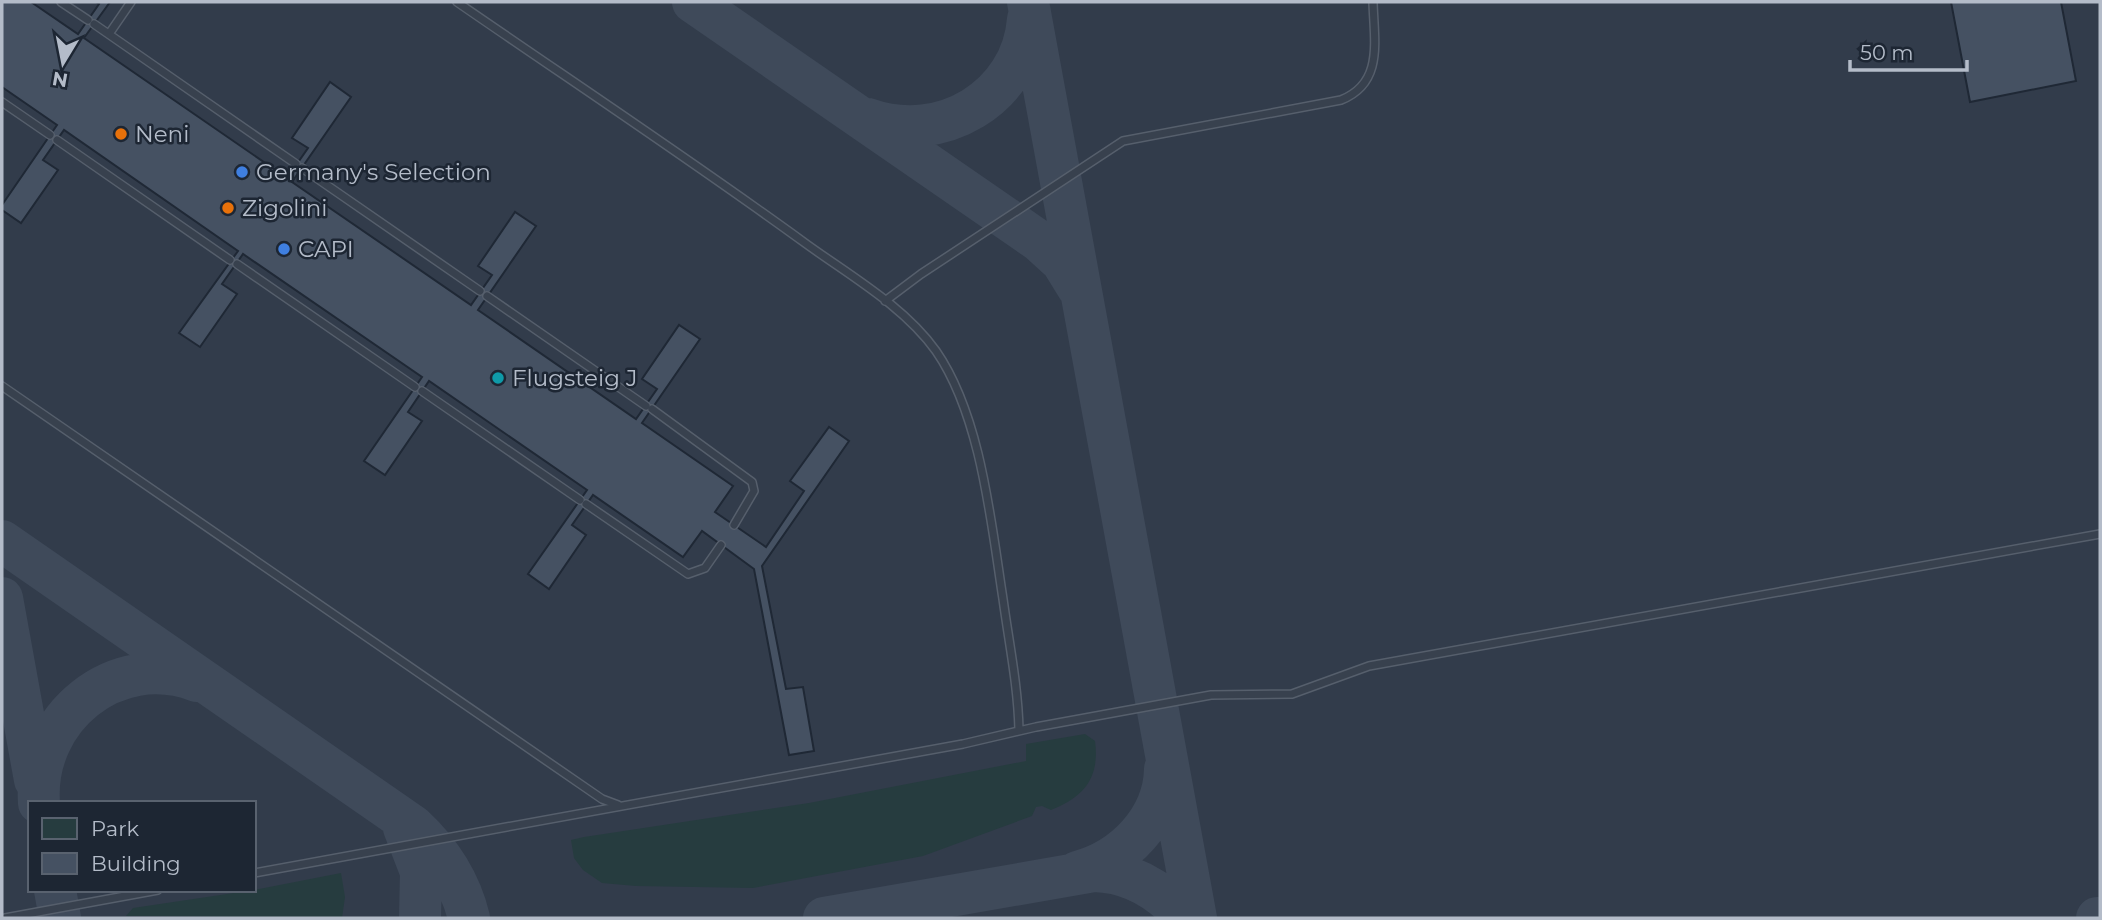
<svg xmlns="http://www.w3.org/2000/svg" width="2102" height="920" font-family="Montserrat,sans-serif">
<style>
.airport{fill:#323c4b;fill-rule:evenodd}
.green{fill:#263c3f}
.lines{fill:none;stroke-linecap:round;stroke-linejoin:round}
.taxiway{stroke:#3f4a5a;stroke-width:42}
.building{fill:#455162;stroke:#1f2835;stroke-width:2}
.lane-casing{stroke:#565f6c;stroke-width:10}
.lane{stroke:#38414e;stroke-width:7}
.food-dot{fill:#e8710a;stroke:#1d2633;stroke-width:2.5}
.shop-dot{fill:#3f7fe0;stroke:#1d2633;stroke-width:2.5}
.culture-dot{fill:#0f9aa8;stroke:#1d2633;stroke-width:2.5}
.labels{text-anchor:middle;stroke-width:5;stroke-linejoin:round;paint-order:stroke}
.poi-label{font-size:23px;fill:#b4bcc9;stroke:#1d2633;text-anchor:start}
</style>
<rect width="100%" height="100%" fill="#242f3e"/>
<path class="airport" d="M2,2H2100V918H2ZM30,803H254V890H30Z"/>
<path class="green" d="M1085,734L1095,741C1100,778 1084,797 1051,810L1042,806L1036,807L1032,816L923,856L753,888L636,886L602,883L583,870L574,858L571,840L584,837L809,803L1026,761V744Z
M341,873L345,897L342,918L126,916L133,908L254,890Z"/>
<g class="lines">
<path class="taxiway" d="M693,2L1039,241L1062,262L1078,288
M1028,2L1196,918
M868,119C941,145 1022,98 1028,19
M2,541L413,826C441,852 460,881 469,918
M2,598L35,780
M39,803C33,718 115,650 197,681
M404,828L421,872L420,918
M1077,872C1124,860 1164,819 1165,769
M55,890L60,918
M824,918L1094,871C1131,872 1161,890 1185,918
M2097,918H2100"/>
</g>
<path class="building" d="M2,2H31L78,34L99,4L96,2H110L84,38L287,178L308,148L292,138L330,82L351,97L292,182L471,305L492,275L478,266L515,212L536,226L478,310L636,419L657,389L642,379L679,325L700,339L642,423L733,486L715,512L766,547L804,491L790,481L829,427L849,441L762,566L786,689L803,687L814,751L789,755L754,569L702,531L683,557L593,495L572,525L586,535L549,589L528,574L587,490L429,381L408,412L422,421L385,475L364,461L422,377L243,254L222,284L237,294L200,347L179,333L238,251L64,130L43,160L58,170L21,223L2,210V205L57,125L2,87Z
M1951,2H2061L2076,81L1970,102Z"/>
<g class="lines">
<defs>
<path id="lane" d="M61,2L88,20
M457,2C573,82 691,160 805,243C849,275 904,306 936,351C981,416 991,522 1003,599C1009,643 1018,686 1019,730
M94,24L296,164
M109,34L131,2
M2,102L50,135
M57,140L230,260
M302,168L480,291
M237,264L415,387
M487,296L646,406
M885,301L921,274L1123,141L1341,100C1384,83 1374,41 1373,2
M2,386L602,799L618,805
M422,391L580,500
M652,409L752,482L754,491L734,525
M586,504L688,574L705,568L721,545
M254,873L963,744L1036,727L1211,695L1292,694L1369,666L2100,534
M5,918L158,890"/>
</defs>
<use href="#lane" class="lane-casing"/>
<use href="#lane" class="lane"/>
</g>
<g class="food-dot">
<circle cx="121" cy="134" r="7"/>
<circle cx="228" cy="208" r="7"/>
</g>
<g class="shop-dot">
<circle cx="242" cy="172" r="7"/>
<circle cx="284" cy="249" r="7"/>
</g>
<circle class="culture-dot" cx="498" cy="378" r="7"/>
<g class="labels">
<g class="poi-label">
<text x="135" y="142">Neni</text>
<text x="256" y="180">Germany's Selection</text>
<text x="242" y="216">Zigolini</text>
<text x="298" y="257">CAPI</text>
<text x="512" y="386">Flugsteig J</text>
</g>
</g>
<rect width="2102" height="920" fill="none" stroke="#b4bcc9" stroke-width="7"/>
<rect x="28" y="801" width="228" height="91" fill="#1d2633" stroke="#59626f" stroke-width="2"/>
<rect x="42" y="818" width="35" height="21" fill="#263c3f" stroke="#59626f" stroke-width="2"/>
<text x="91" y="836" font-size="21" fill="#b4bcc9">Park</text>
<rect x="42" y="853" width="35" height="21" fill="#455162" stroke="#59626f" stroke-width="2"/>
<text x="91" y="871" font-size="21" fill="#b4bcc9">Building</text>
<g transform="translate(63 63) rotate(190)" stroke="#1d2633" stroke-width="5" paint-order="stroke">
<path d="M0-5L12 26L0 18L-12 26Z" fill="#b4bcc9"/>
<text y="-10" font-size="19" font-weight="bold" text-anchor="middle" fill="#b4bcc9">N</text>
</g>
<path d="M1850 60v10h117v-10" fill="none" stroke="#b4bcc9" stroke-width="3.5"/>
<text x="1860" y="60" font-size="21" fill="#b4bcc9" stroke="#1d2633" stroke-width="5" paint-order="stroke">50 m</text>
</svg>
